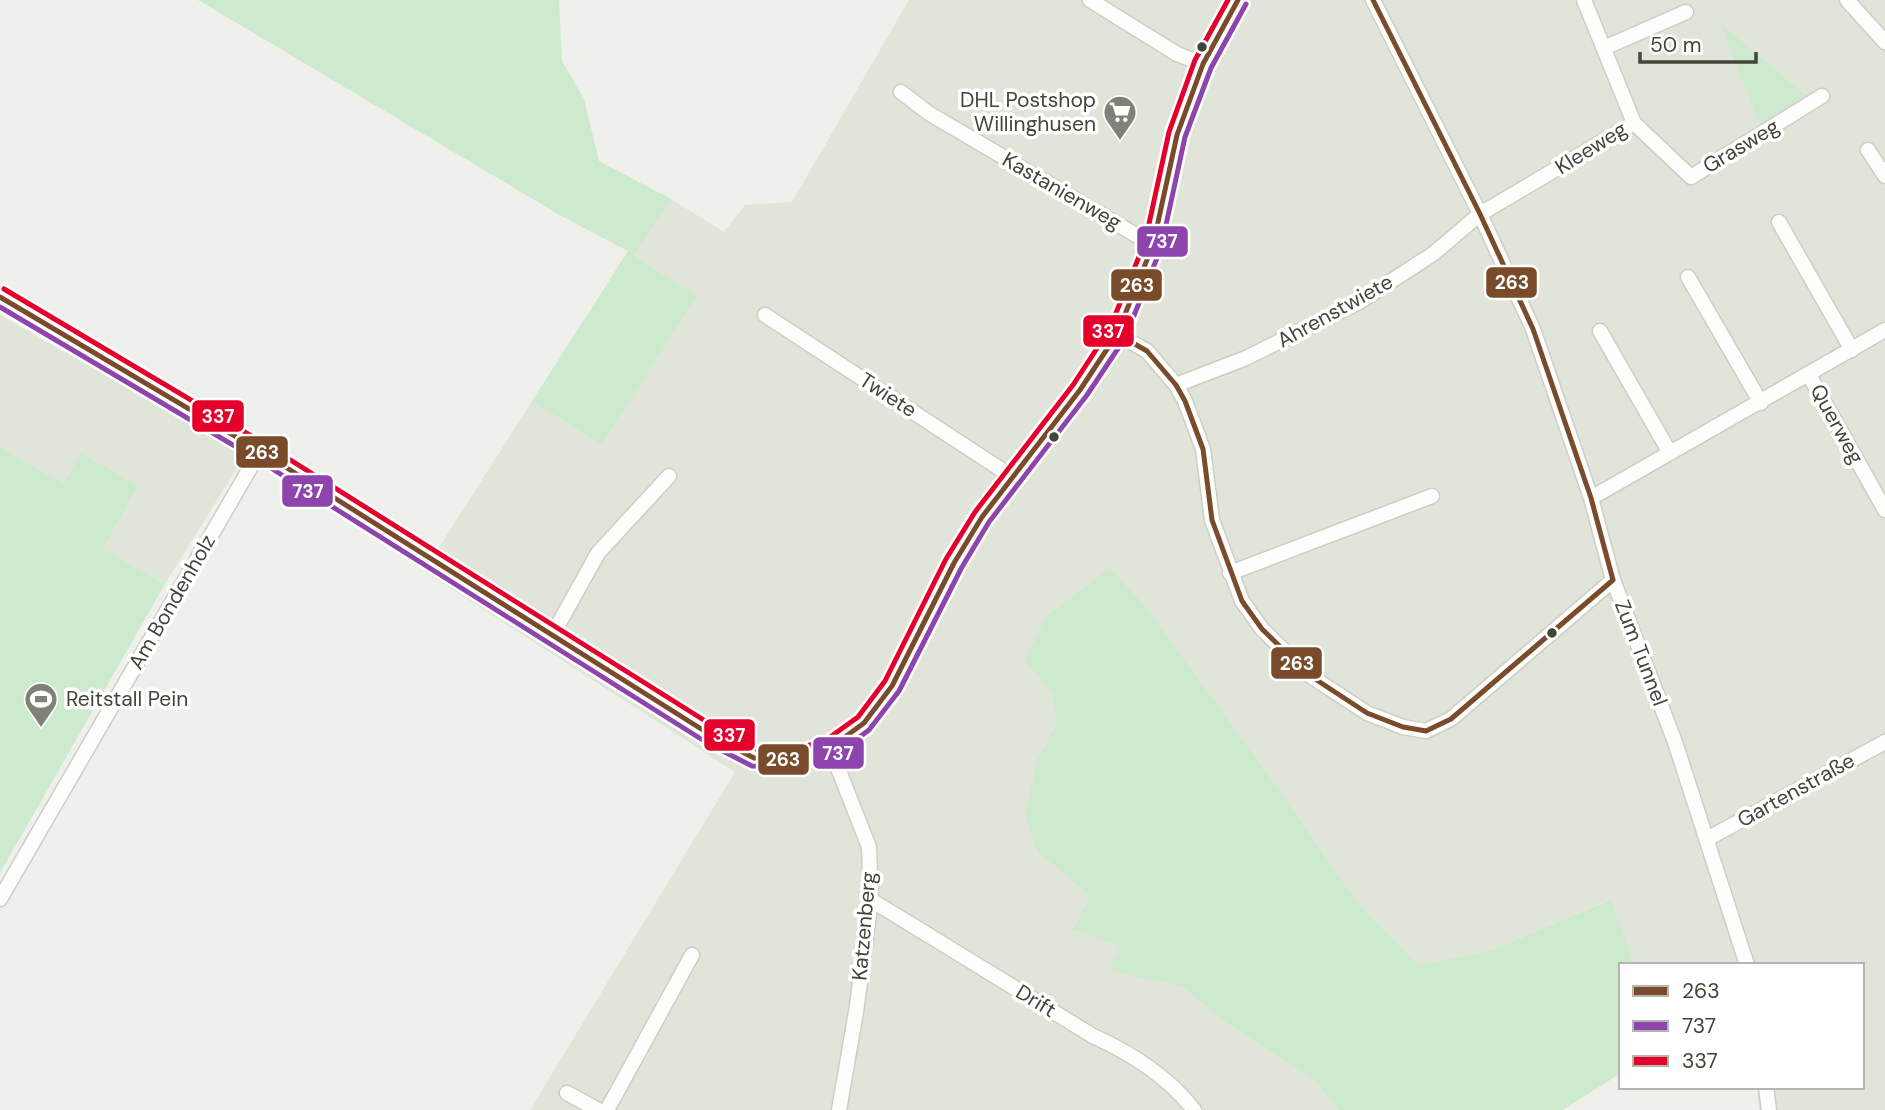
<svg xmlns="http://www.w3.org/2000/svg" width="1885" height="1110" font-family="'DM Sans',sans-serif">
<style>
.residential{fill:#e1e4d8}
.green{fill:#cdeace}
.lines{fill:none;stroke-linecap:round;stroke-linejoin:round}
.minor-casing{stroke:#cdcec8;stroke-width:17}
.tertiary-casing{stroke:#cdcec8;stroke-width:18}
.minor{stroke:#fdfdfc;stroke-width:14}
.tertiary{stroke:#fdfdfc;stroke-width:16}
.bus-1-casing{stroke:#fff;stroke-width:10}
.bus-2-casing{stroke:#fff;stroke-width:10}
.bus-3-casing{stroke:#fff;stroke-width:10}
.bus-1{stroke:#7a4b2a;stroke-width:5}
.bus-2{stroke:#8e44ad;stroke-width:5}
.bus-3{stroke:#e4002b;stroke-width:5}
.bus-dot{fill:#434637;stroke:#fff;stroke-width:2.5}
.labels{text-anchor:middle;stroke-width:7;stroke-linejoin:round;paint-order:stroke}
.poi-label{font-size:21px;fill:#434637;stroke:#fff;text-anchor:end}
.street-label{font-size:21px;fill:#434637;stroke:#fff}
.line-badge{stroke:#fff;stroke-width:2.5}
.badge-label{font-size:19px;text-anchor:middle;font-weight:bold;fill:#fff}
</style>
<rect width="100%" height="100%" fill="#eff0eb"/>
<path class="residential" d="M909,0H1885V1110H1759L1757,1087H1862V965H1635L1609,900L1489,951L1419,965L1357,902L1273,781L1144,604L1110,568L1052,693L1056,724L1038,758V851L1090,896L1072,928L1122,946L1110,970L1184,988L1226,1023L1314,1079L1338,1110H530L735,772L424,571L532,401L601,445L696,296L634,256L671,199L724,232L745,205L792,202Z
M0,315L245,455L165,584L103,549L138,486L64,484L0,447Z"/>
<path class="green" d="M198,0H559L562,61L584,99L599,161L671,199L634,256L697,296L601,445L532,401L628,251L563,217Z
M1720,23L1806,96L1760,124Z
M0,447L64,484L81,453L138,486L103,549L165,584L0,873Z
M1110,568L1144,604L1273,781L1357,902L1419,965L1489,951L1610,900L1635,965H1621V1073L1563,1110H1338L1314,1079L1226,1023L1184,988L1109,970L1121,946L1072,929L1090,896L1038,852L1025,815L1038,758L1056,724L1052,693L1025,660L1046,617Z"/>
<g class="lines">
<defs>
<path id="minor" d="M1090,0L1177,54L1203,64
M1373,0L1480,214L1533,329L1591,498L1613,580L1675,742L1747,965
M1847,0L1885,42
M1604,48L1686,12
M901,92L930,114L1153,245
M1634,123L1691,177L1822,96
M1868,150L1885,176
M1779,222L1852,350
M1688,277L1761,403
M765,315L1011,476
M1600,331L1670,453
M1117,334L1147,351L1176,385L1185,401L1203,449L1212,520L1242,601L1262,629L1309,675L1367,713L1403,727L1426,731L1451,719L1613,580
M1809,375L1885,510
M1176,385L1246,358L1359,302L1433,254L1480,214L1634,123L1584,0
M1591,498L1885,330
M1230,573L1432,496
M553,634L598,553L669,476
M830,748L869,847L871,900L856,1012L839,1110
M1707,839L1885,742
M0,899L260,451
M871,900L1093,1036C1131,1053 1168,1077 1194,1110
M1766,1087L1769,1110
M567,1093L598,1110
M607,1110L692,955"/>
<path id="tertiary" d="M0,297L260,451L714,737L754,758L792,760L830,748L864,723L892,686L954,563L982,517L1080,390L1117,334L1153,245L1177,135L1203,64L1238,0"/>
</defs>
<use href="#minor" class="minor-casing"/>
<use href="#tertiary" class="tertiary-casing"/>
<use href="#minor" class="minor"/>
<use href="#tertiary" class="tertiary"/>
<defs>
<path id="bus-1" d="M1373,0L1480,214L1533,329L1591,498L1613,580
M0,297L260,451L714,737L754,758L792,760L830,748L864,723L892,686L954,563L982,517L1080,390L1117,334L1153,245L1177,135L1203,64L1238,0
M1117,334L1147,351L1176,385L1185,401L1203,449L1212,520L1242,601L1262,629L1309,675L1367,713L1403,727L1426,731L1451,719L1613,580"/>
<path id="bus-2" d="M0,307L255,458L709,744L752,766L795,768L834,756L869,730L899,691L962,567L989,522L1087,395L1125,338L1161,248L1185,137L1211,68L1246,4"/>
<path id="bus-3" d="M4,289L265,444L718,729L756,749L791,751L826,740L858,717L885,681L946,559L975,512L1073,385L1109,330L1145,242L1169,132L1195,60L1228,0"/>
</defs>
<use href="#bus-1" class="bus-1-casing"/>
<use href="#bus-2" class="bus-2-casing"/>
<use href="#bus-3" class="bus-3-casing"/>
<use href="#bus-1" class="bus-1"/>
<use href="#bus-2" class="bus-2"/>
<use href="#bus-3" class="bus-3"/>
</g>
<defs>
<symbol id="supermarket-pin" viewBox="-11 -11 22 30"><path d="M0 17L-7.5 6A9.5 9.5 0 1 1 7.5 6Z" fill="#7f8276" stroke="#fff"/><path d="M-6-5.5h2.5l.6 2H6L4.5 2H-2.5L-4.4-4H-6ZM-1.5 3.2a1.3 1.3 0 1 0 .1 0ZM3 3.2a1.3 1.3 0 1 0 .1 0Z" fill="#fff"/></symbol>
<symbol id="stadium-pin" viewBox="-11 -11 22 30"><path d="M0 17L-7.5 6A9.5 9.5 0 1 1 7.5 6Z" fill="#7f8276" stroke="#fff"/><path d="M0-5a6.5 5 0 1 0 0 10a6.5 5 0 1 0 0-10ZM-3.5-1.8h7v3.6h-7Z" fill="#fff"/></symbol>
</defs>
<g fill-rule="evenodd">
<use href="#supermarket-pin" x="1101" y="93" width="38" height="52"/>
<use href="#stadium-pin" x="22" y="680" width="38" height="52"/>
</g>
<g class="bus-dot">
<circle cx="1202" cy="47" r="6"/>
<circle cx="1054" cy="437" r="6"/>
<circle cx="1552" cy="633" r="6"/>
</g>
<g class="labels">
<g class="poi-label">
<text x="1096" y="107">DHL Postshop<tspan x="1096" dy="24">Willinghusen</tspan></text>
<text x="66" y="706" text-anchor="start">Reitstall Pein</text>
</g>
<g class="street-label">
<text transform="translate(1741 146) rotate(-31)" y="7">Grasweg</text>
<text transform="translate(1591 148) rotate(-32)" y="7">Kleeweg</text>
<text transform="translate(1062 191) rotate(30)" y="7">Kastanienweg</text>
<text transform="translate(1335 311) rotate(-29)" y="7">Ahrenstwiete</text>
<text transform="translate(888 395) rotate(33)" y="7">Twiete</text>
<text transform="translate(1837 424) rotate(61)" y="7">Querweg</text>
<text transform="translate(172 602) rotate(-60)" y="7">Am Bondenholz</text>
<text transform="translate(1641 653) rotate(69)" y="7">Zum Tunnel</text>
<text transform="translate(1796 790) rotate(-29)" y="7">Gartenstraße</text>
<text transform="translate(864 926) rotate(-85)" y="7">Katzenberg</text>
<text transform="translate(1036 1001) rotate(31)" y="7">Drift</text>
</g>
</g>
<g class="line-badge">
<rect x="1136" y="225" width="53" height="33" rx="7" fill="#8e44ad"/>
<rect x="1485" y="266" width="53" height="33" rx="7" fill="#7a4b2a"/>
<rect x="1110" y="268" width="53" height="34" rx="7" fill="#7a4b2a"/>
<rect x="1082" y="314" width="53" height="34" rx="7" fill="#e4002b"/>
<rect x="191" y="399" width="54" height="34" rx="7" fill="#e4002b"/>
<rect x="235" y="435" width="54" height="34" rx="7" fill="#7a4b2a"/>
<rect x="281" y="474" width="53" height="34" rx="7" fill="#8e44ad"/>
<rect x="1270" y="646" width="53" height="34" rx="7" fill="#7a4b2a"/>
<rect x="703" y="718" width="53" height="34" rx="7" fill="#e4002b"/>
<rect x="812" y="736" width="53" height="34" rx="7" fill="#8e44ad"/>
<rect x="757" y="743" width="53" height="33" rx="7" fill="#7a4b2a"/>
</g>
<g class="badge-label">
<text x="1162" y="248">737</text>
<text x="1512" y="289">263</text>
<text x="1137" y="292">263</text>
<text x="1108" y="338">337</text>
<text x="218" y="423">337</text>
<text x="262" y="459">263</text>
<text x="308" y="498">737</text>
<text x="1297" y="670">263</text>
<text x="729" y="742">337</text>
<text x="838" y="760">737</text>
<text x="783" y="766">263</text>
</g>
<rect x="1619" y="963" width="245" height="126" fill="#ffffff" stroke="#b4b5af" stroke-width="2"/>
<rect x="1633" y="986" width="35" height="10" fill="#7a4b2a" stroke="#b4b5af" stroke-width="2"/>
<text x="1682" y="998" font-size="21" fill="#434637">263</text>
<rect x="1633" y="1021" width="35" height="10" fill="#8e44ad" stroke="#b4b5af" stroke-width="2"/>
<text x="1682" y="1033" font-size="21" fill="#434637">737</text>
<rect x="1633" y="1056" width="35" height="10" fill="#e4002b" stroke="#b4b5af" stroke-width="2"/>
<text x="1682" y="1068" font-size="21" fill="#434637">337</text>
<path d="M1640 52v10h116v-10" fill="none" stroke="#434637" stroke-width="3.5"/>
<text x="1650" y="52" font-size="21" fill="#434637" stroke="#ffffff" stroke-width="5" paint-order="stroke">50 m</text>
</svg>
